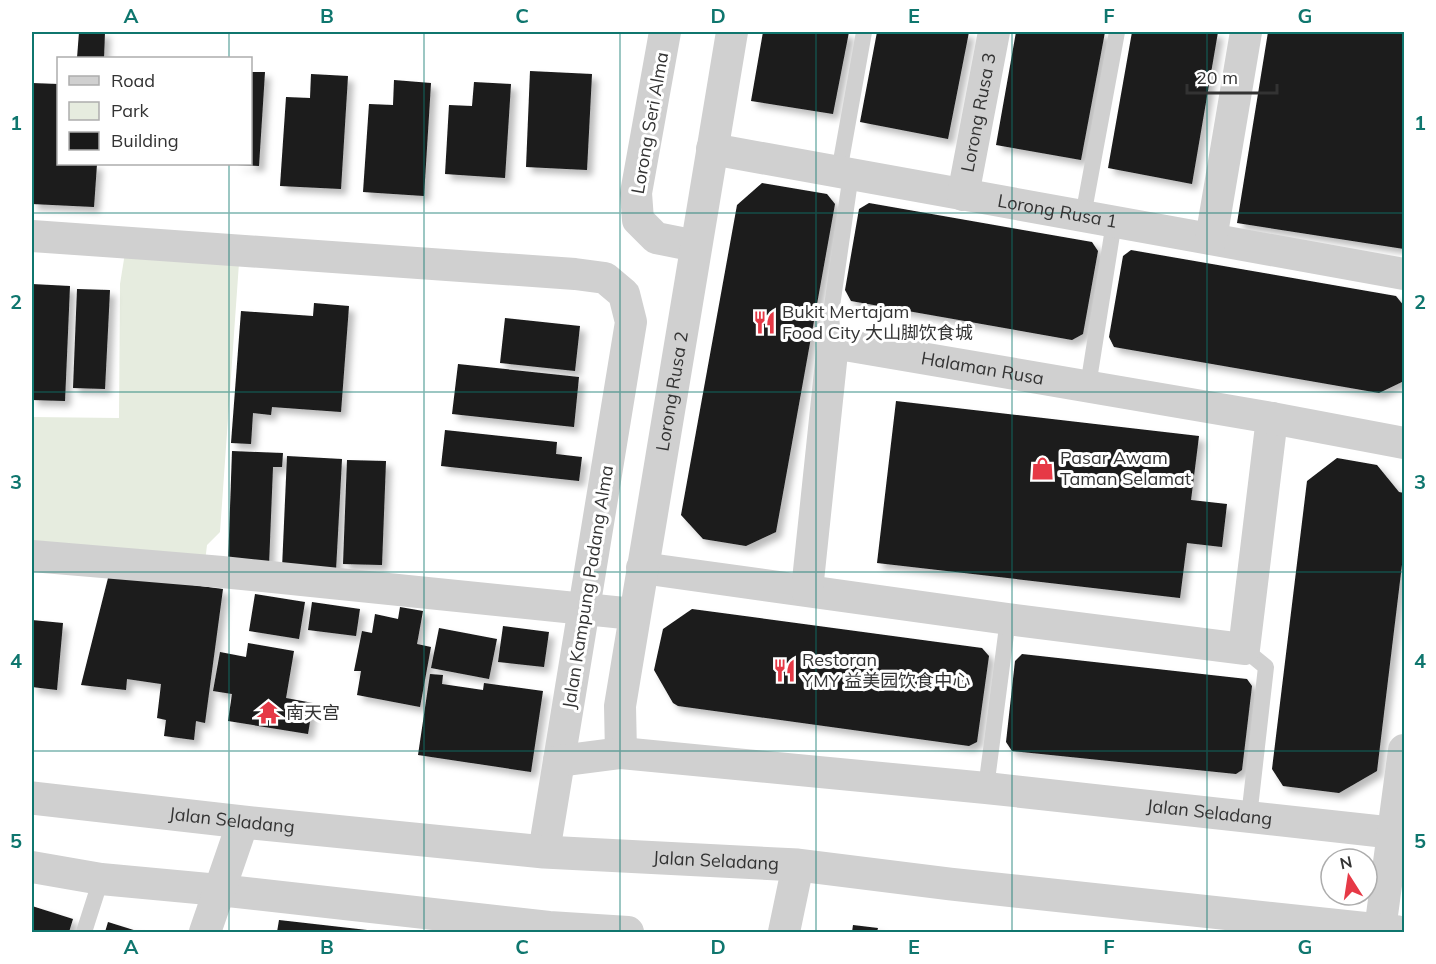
<svg xmlns="http://www.w3.org/2000/svg" width="1436" height="964" font-family="Mulish,'Noto Sans SC',sans-serif">
<style>
.green{fill:#e6ecdf}
.building{fill:#1a1a1a;filter:url(#shadow)}
.lines{fill:none;stroke-linecap:round;stroke-linejoin:round}
.service{stroke:#d0d0d0;stroke-width:16}
.minor{stroke:#d0d0d0;stroke-width:32}
.tertiary{stroke:#d0d0d0;stroke-width:33}
.grid{fill:none;stroke:#0f766e;stroke-width:1.5;stroke-opacity:0.55}
.labels{text-anchor:middle;stroke-width:6;stroke-linejoin:round;paint-order:stroke}
.street-label{font-size:18px;fill:#333;stroke:#fff}
.poi-label{font-size:18px;fill:#333;stroke:#fff;text-anchor:start}
.neatline{fill:none;stroke:#0f766e;stroke-width:2}
.grid-label{font-size:20px;text-anchor:middle;font-weight:bold;fill:#0f766e}
</style>
<defs>
<filter id="shadow"><feDropShadow dx="5.5" dy="5.5" stdDeviation="3" flood-color="#0004"/></filter>
</defs>
<rect width="100%" height="100%" fill="#fff"/>
<path class="green" d="M125,253L239,263L220,532L207,545L205,562L32,541V417L119,418L120,284Z"/>
<path class="building" d="M79,32H105L104,58H77Z
M763,32H849L833,114L751,101Z
M877,32H969L948,139L860,122Z
M1016,32H1105L1081,160L996,145Z
M1132,32H1218L1192,184L1108,168Z
M1268,32H1404V249L1237,223Z
M530,71L592,74L587,170L526,167Z
M250,72H265L259,166L237,165L238,164H250Z
M311,74L348,76L341,189L280,186L286,97L310,98Z
M394,80L431,83L424,196L363,192L369,104L393,105Z
M474,82L511,84L505,178L445,174L449,105L472,106Z
M32,83L58,84V164H97L94,207L32,204Z
M762,183L827,194L835,204L776,532L746,546L703,539L681,515L737,205Z
M869,203L1092,242L1098,251L1083,334L1072,340L851,301L845,290L859,209Z
M1131,250L1396,296L1404,306V381L1379,393L1114,347L1109,337L1123,256Z
M32,284L70,286L65,401L32,400Z
M77,289L110,290L105,389L73,388Z
M314,303L349,306L341,412L272,407L271,415L253,413L251,444L231,443L241,311L313,316Z
M505,318L580,326L575,371L500,363Z
M458,364L579,377L574,427L452,414Z
M896,401L1199,436L1191,500L1227,504L1222,547L1187,543L1180,598L877,563Z
M445,430L557,442L556,454L582,457L579,481L441,466Z
M232,451L283,453L282,467H273L269,565L228,564Z
M287,456L342,459L336,570L282,568Z
M1337,458L1377,465L1399,492L1404,493V548L1377,771L1339,793L1283,786L1272,769L1307,481Z
M347,460L386,461L382,565L343,564Z
M109,574L223,589L205,723L196,721L194,740L164,736L166,720L157,718L161,684L127,679L126,690L81,685Z
M255,594L305,602L299,639L249,631Z
M312,602L360,609L356,636L308,630Z
M400,607L423,611L417,644L431,647L420,707L357,695L361,671H354L362,631L372,633L375,614L398,619Z
M692,609L982,648L989,656L977,742L969,746L678,706L673,703L654,670L663,629Z
M32,620L63,623L57,690L32,687Z
M503,626L549,632L544,667L498,662Z
M439,628L497,639L489,679L431,668Z
M248,643L294,651L286,698L313,703L308,734L228,721L232,694L213,691L220,652L246,657Z
M1022,654L1247,679L1252,686L1242,770L1236,774L1012,751L1006,742L1015,661Z
M430,674L443,675L442,684L483,690L484,683L543,691L531,772L418,755Z
M32,906L73,919L69,932H32Z
M279,920L376,931V932H277Z
M108,922L140,932H105Z
M853,925L878,928L877,932H852Z"/>
<g class="lines">
<path class="service" d="M839,172L864,32
M1083,216L1117,32
M833,343L831,313L851,174
M1088,386L1114,222
M1244,649L1266,667L1249,817
M986,788L1008,619
M84,932L101,879"/>
<g class="minor">
<path d="M665,32L636,193L638,220L656,238L696,246"/>
<path id="s1" d="M712,149L1404,274"/>
<path id="s2" d="M963,195L994,32"/>
<path d="M32,236L575,274L605,278L624,294L631,322L544,852"/>
<path d="M1211,239L1246,32"/>
<path d="M32,556L222,572L634,614"/>
<path d="M642,568L1008,619L1244,649L1272,418"/>
<path id="s3" d="M807,590L833,343L1272,418L1404,443"/>
<path id="s4" d="M621,753L620,706L732,32"/>
<path id="s5" d="M559,761L621,753L986,788L1404,834"/>
<path d="M32,867L101,879L219,890L549,927L628,932"/>
<path d="M1380,930L1404,750"/>
<path d="M205,932L243,822"/>
<path d="M784,932L798,865"/>
</g>
<path class="tertiary" id="s6" d="M32,798L243,822L544,852L798,865L950,884L1398,932"/>
</g>
<path class="grid" d="M229,32V58M424,32V932M620,32V932M816,32V932M1012,32V932M1207,32V932M229,164V932M32,213H1404M32,392H1404M32,572H1404M32,751H1404"/>
<defs>
<symbol id="restaurant-bare" viewBox="-9 -9 18 18"><path d="M-5-6h1v4h1v-4h1v4h1v-4h1v5L-1.5 .5V6h-2V.5L-5-1ZM5-6V6H3V1.5H1.5Q1.5-4 5-6Z" fill="#e63946" stroke="#fff" stroke-width="2.5" paint-order="stroke"/></symbol>
<symbol id="shop-bare" viewBox="-9 -9 18 18"><path d="M-5-2.5h2.3a2.7 3.5 0 0 1 5.4 0H5L5.5 6h-11ZM-1.5-2.5h3a1.5 2.3 0 0 0-3 0Z" fill="#e63946" stroke="#fff" stroke-width="2.5" paint-order="stroke"/></symbol>
<symbol id="temple-bare" viewBox="-9 -9 18 18"><path d="M0-6L5-2H3V0L6.5 2.5H4V6H1.5V3h-3V6H-4V2.5H-6.5L-3 0V-2H-5Z" fill="#e63946" stroke="#fff" stroke-width="2.5" paint-order="stroke"/></symbol>
</defs>
<g fill-rule="evenodd">
<use href="#restaurant-bare" x="748" y="306" width="33" height="33"/>
<use href="#shop-bare" x="1026" y="452" width="33" height="33"/>
<use href="#restaurant-bare" x="768" y="654" width="33" height="33"/>
<use href="#temple-bare" x="252" y="696" width="33" height="33"/>
</g>
<g class="labels">
<g class="street-label">
<text dy="6" stroke="none"><textPath href="#s2" startOffset="84">Lorong Rusa 3</textPath></text>
<text transform="translate(650 123) rotate(-80)" y="6">Lorong Seri Alma</text>
<text dy="6" stroke="none"><textPath href="#s1" startOffset="351">Lorong Rusa 1</textPath></text>
<text dy="6" stroke="none"><textPath href="#s3" startOffset="400">Halaman Rusa</textPath></text>
<text dy="6" stroke="none"><textPath href="#s4" startOffset="366">Lorong Rusa 2</textPath></text>
<text transform="translate(588 587) rotate(-81)" y="6">Jalan Kampung Padang Alma</text>
<text dy="6" stroke="none"><textPath href="#s5" startOffset="654">Jalan Seladang</textPath></text>
<text dy="6" stroke="none"><textPath href="#s6" startOffset="201">Jalan Seladang</textPath></text>
<text dy="6" stroke="none"><textPath href="#s6" startOffset="687">Jalan Seladang</textPath></text>
</g>
<g class="poi-label">
<text x="782" y="318">Bukit Mertajam<tspan x="782" dy="21">Food City 大山脚饮食城</tspan></text>
<text x="1060" y="464">Pasar Awam<tspan x="1060" dy="21">Taman Selamat</tspan></text>
<text x="802" y="666">Restoran<tspan x="802" dy="21">YMY 益美园饮食中心</tspan></text>
<text x="286" y="719">南天宫</text>
</g>
</g>
<rect width="1436" height="964" fill="none" stroke="#ffffff" stroke-width="66"/>
<rect x="57" y="57" width="195" height="108" fill="#ffffff" stroke="#adadad" stroke-width="1.5"/>
<rect x="69" y="76" width="30" height="9" fill="#d0d0d0" stroke="#adadad" stroke-width="1.5"/>
<text x="111" y="87" font-size="18" fill="#333333">Road</text>
<rect x="69" y="102" width="30" height="18" fill="#e6ecdf" stroke="#adadad" stroke-width="1.5"/>
<text x="111" y="117" font-size="18" fill="#333333">Park</text>
<rect x="69" y="132" width="30" height="18" fill="#1a1a1a" stroke="#adadad" stroke-width="1.5"/>
<text x="111" y="147" font-size="18" fill="#333333">Building</text>
<g transform="translate(1349 877) rotate(348)"><circle r="28" fill="#ffffff" stroke="#adadad" stroke-width="1.5"/>
<path d="M0-4.5L10 22L0 15L-10 22Z" fill="#e63946"/>
<text y="-9" font-size="16" font-weight="bold" text-anchor="middle" fill="#333333">N</text>
</g>
<path d="M1187 84v9h90v-9" fill="none" stroke="#333333" stroke-width="3"/>
<text x="1196" y="84" font-size="18" fill="#333333" stroke="#ffffff" stroke-width="4.5" paint-order="stroke">20 m</text>
<rect x="33" y="33" width="1370" height="898" class="neatline"/>
<g class="grid-label">
<text x="131" y="23">A</text>
<text x="327" y="23">B</text>
<text x="522" y="23">C</text>
<text x="718" y="23">D</text>
<text x="914" y="23">E</text>
<text x="1109" y="23">F</text>
<text x="1305" y="23">G</text>
<text x="16" y="130">1</text>
<text x="1420" y="130">1</text>
<text x="16" y="309">2</text>
<text x="1420" y="309">2</text>
<text x="16" y="489">3</text>
<text x="1420" y="489">3</text>
<text x="16" y="668">4</text>
<text x="1420" y="668">4</text>
<text x="16" y="848">5</text>
<text x="1420" y="848">5</text>
<text x="131" y="954">A</text>
<text x="327" y="954">B</text>
<text x="522" y="954">C</text>
<text x="718" y="954">D</text>
<text x="914" y="954">E</text>
<text x="1109" y="954">F</text>
<text x="1305" y="954">G</text>
</g>
</svg>
